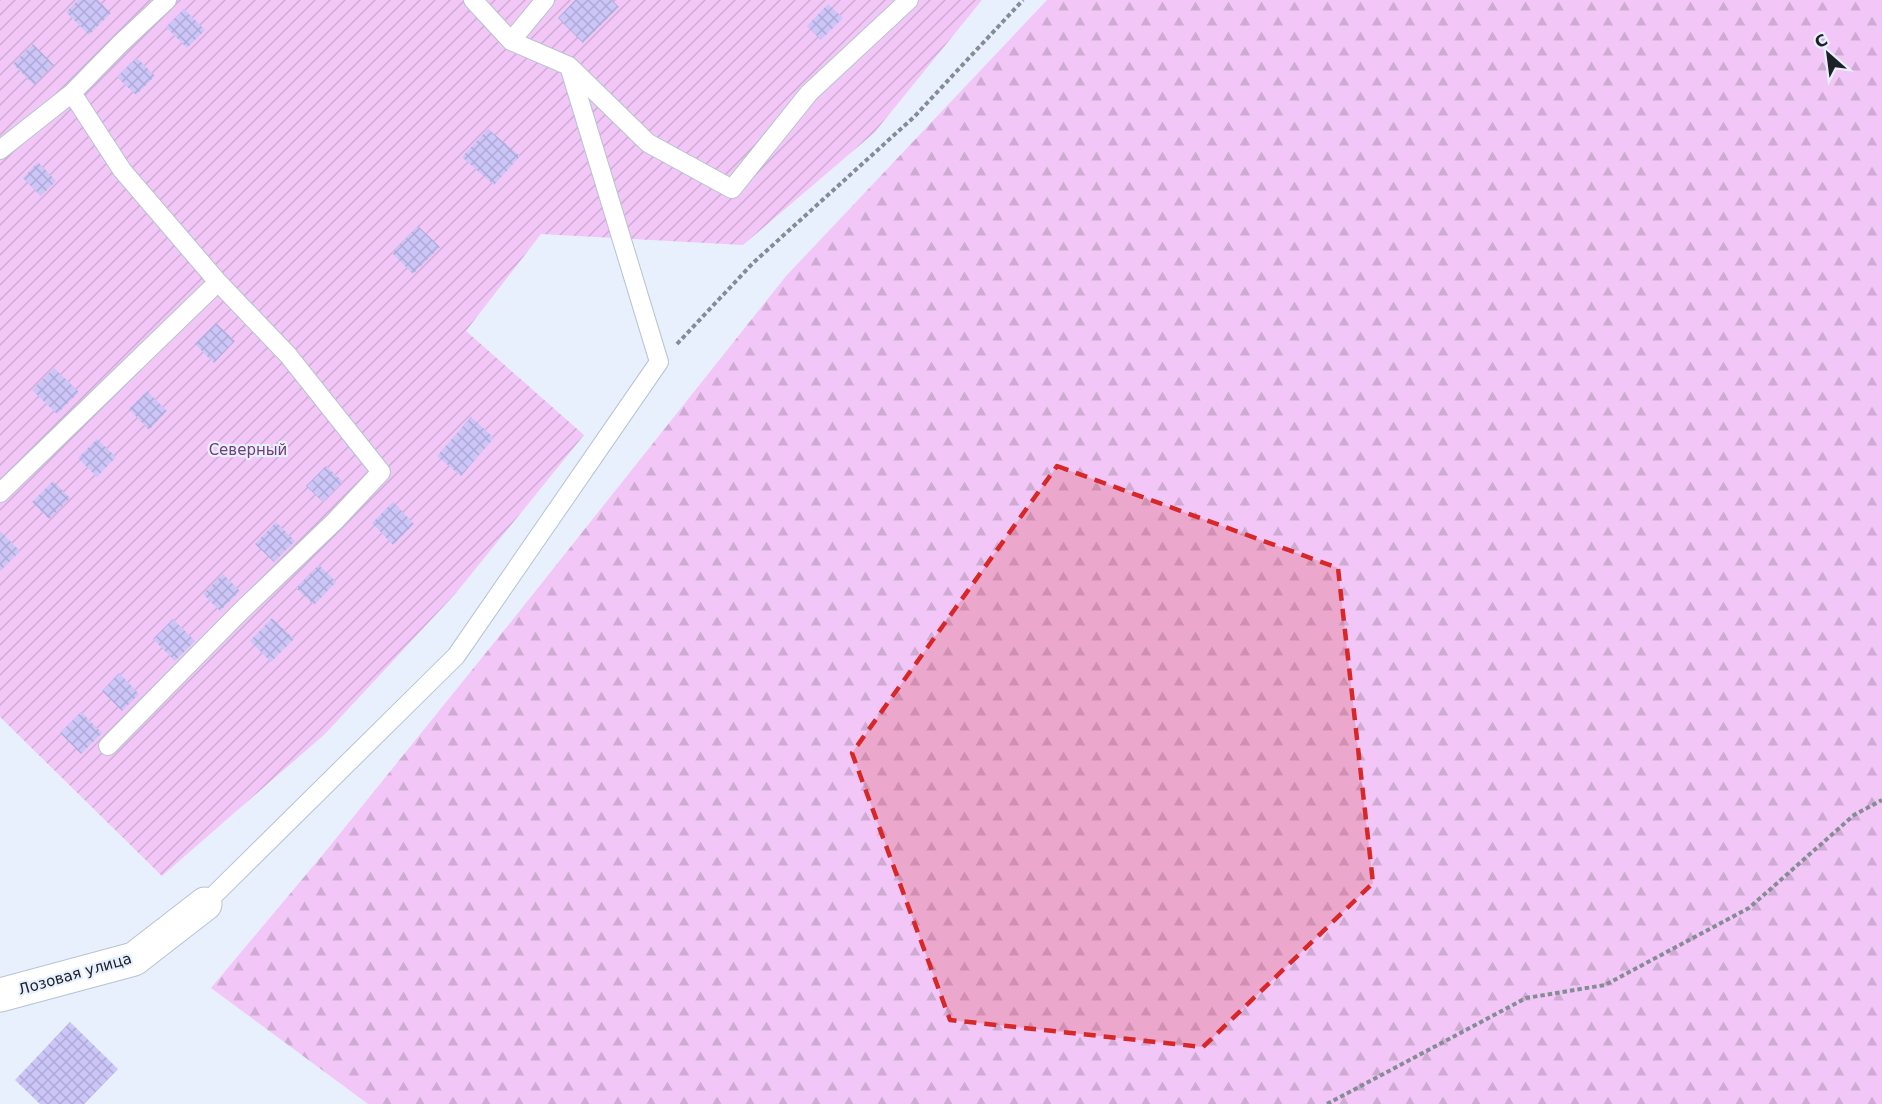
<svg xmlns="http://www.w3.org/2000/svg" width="1882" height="1104" font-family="'DejaVu Sans',sans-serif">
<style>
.forest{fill:url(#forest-firs)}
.garden{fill:url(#garden-furrows)}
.building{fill:url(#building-cross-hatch)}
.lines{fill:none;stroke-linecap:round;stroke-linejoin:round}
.lane-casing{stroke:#b8c2d2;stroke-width:20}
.street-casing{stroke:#b8c2d2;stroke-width:35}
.path{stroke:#868c96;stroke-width:4;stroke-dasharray:4.5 3;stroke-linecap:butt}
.lane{stroke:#fff;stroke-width:18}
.street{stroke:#fff;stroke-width:33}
.marked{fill:#d62828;fill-opacity:0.2;stroke:#d62828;stroke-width:4.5;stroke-dasharray:12 8;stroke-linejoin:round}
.labels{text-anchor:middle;stroke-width:4.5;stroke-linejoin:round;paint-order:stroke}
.park-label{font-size:15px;fill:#733b7b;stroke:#e8f0fe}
.street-label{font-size:15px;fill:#1d2127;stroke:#e8f0fe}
</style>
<defs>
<pattern id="forest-firs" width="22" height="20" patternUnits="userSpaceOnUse" patternTransform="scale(1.5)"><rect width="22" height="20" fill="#f2c7f7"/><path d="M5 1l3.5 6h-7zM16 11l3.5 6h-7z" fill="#cfabd4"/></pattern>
<pattern id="garden-furrows" width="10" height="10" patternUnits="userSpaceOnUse" patternTransform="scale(1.5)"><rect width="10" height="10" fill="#f2c7f7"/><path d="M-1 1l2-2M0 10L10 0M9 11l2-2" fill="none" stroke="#cfabd4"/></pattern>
<pattern id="building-cross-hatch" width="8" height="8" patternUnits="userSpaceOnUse" patternTransform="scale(1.5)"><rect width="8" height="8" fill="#cbc5f8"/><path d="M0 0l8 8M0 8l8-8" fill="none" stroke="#aea9d5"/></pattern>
</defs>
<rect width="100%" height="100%" fill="#e8f0fe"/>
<path class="forest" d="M1047,0H1882V1104H368L211,988L325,852L514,618L786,276Z"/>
<path class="garden" d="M0,0H982L874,133L743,245L541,234L466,331L584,435L456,593L325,734L162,876L0,717Z"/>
<path class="building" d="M78,0H98L111,13L89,35L66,12Z
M575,0H612L619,7L583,43L558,18Z
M828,4L843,18L821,40L807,26Z
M184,9L205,30L187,48L166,27Z
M33,44L54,65L34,85L13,64Z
M137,58L155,76L136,95L117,77Z
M488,129L520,156L494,185L462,157Z
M38,162L56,181L41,196L23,178Z
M418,226L440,247L413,274L392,253Z
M216,323L235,341L214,363L195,344Z
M54,368L79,392L57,414L32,390Z
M147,391L167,411L149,430L129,409Z
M471,417L494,438L461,476L437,456Z
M97,439L116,457L97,477L78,458Z
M326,466L343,482L323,502L306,486Z
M53,481L70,498L49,519L32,502Z
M393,502L414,524L393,545L372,523Z
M276,522L295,541L274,562L255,544Z
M0,531L20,551L0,571Z
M319,565L336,582L314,605L296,588Z
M223,574L240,591L220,611L203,594Z
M272,618L294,639L271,662L250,641Z
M173,619L195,641L175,661L153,639Z
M119,673L139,694L122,711L102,691Z
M81,712L102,733L81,754L60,733Z
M70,1022L118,1069L84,1104H40L15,1080Z"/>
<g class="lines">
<defs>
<path id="lane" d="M511,41L545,0
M570,67L648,143L732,189L809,93L909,0
M72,93L122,170L218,282L288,355L381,472L335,521L240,612L108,746
M0,150L72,93L121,43L167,0
M0,493L218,282
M205,904L456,656L659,362L569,66L511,41L473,0"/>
<path id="street" d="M0,995L134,959L205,904"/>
</defs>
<use href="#lane" class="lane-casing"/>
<use href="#street" class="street-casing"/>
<path class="path" d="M677,344L753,263L914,117L1023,0
M1327,1104L1526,998L1605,985L1749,908L1854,815L1882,800"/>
<use href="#lane" class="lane"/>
<use href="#street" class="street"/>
</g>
<path class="marked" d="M1057,466L1338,568L1373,883L1203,1047L950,1020L852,753Z"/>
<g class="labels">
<g class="park-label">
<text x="248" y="455">Северный</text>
</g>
<g class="street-label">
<text transform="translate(75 974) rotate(-16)" y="5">Лозовая улица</text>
</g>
</g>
<g transform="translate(1828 54) rotate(332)" stroke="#e8f0fe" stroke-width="4.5" paint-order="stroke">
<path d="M0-4.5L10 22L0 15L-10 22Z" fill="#1d2127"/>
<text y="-9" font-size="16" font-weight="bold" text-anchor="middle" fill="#1d2127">С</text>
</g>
</svg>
